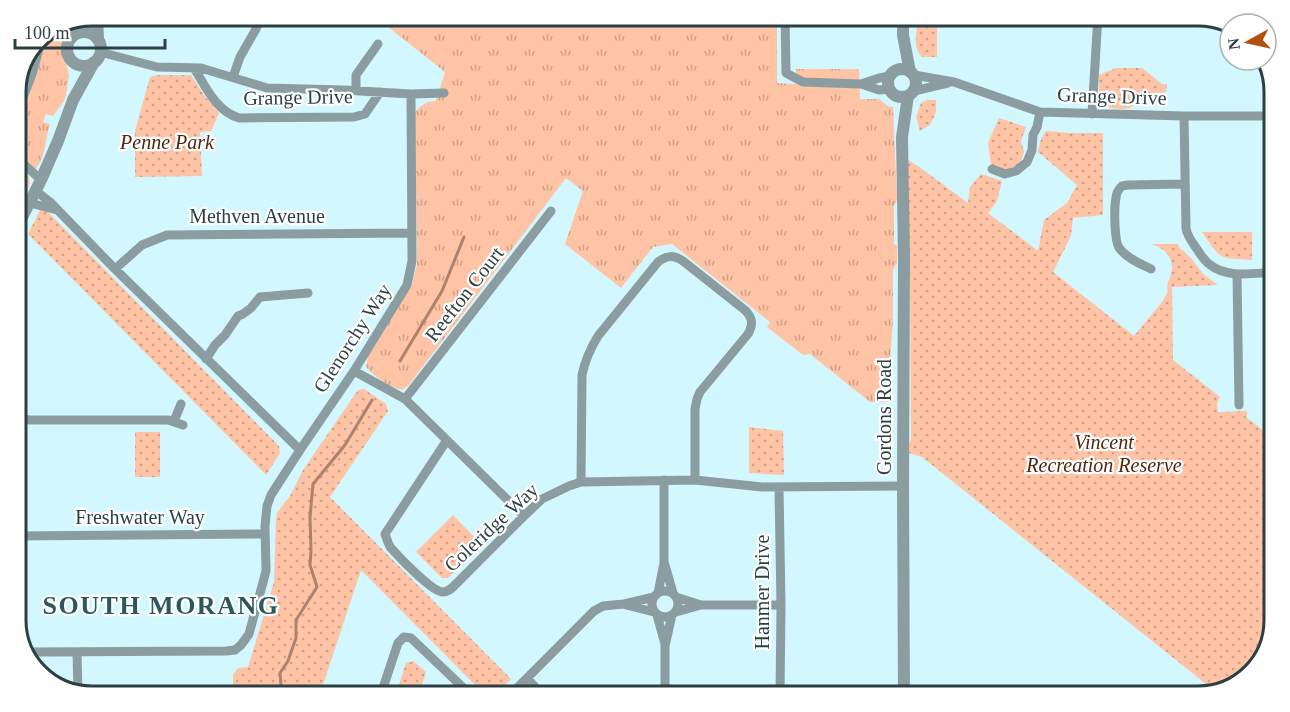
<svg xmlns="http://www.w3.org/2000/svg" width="1290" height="712" font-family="'Times New Roman',serif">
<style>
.grass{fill:url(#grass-tufts)}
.park{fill:url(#park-dots)}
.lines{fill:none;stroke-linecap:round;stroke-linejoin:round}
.stream{stroke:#ac836d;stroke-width:3}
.minor{stroke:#8b9da1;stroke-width:9}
.tertiary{stroke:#8b9da1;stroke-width:12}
.labels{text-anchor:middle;stroke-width:4.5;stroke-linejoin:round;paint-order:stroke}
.street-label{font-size:20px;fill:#2c3f42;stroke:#fff}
.park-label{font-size:20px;font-style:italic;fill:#50250c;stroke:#fff}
.district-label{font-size:26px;font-weight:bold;letter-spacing:1.5px;fill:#2c575e;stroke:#fff}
.rim{fill:none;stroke:#2c3f42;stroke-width:3}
</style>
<defs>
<pattern id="grass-tufts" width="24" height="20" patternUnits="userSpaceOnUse" patternTransform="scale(1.5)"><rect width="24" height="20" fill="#ffc3a5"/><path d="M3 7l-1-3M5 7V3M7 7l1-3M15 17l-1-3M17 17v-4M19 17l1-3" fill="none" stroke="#cfa088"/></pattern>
<pattern id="park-dots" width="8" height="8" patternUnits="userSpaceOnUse" patternTransform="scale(1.5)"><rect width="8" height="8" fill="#ffc3a5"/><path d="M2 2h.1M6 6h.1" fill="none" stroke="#cfa088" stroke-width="1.8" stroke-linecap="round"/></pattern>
</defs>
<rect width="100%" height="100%" fill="#d3f7ff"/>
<path class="grass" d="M373,15H777V83L796,84V69H859L860,99H879L889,107H893L897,200L894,206V244L897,246V263L893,270V321L887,402H870L810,354L803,355L767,327L770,322L672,244L653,247L621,288L565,244L583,191L566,178L408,386L402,390C389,387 375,377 366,367L368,356L412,285L417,264L415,112C422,105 426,101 436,101L445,72Z
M77,21L66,38L63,47L69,76L66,95L64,101L53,116L46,114L43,122L50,124C45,139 46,158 35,169L15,149V132L29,97L48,33Z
M15,162C31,178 34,177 24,198L15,192Z"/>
<path class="park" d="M918,15H937V57H922C911,46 918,29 918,15Z
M1116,68H1142L1162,84H1167L1166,92L1154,93L1144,98L1130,108L1119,109L1107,107L1099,101V75Z
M157,75H191L204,95L219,113L211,131L200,132L202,176L135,177V131L150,77Z
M927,100H936V112L930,125L919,131V126L916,117L921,103Z
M999,118L1026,127L1021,141L1024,152L1020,163L1006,171L991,165L988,143Z
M1046,131L1069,133H1103V215L1073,218L1071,236L1053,272L1134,336L1162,302L1168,292C1166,282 1169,282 1171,274C1175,258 1165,248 1151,244H1178L1179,247L1191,258L1203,274L1218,285L1172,287L1173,360L1220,397L1217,403L1218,412L1247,411V415L1246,417L1275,440V621L1265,658L1237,687L1216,692L922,457L908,453L909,444L911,440L910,270L907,265L906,159L918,166L968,203L970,187L981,174L1002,181L997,201L988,213L1038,251L1044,220L1067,203L1077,185L1038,152L1041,139Z
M42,206L279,446L280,453L266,475L28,234Z
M1202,232H1252V260C1218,258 1221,260 1202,232Z
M364,389L386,404L388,411L330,497L511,679L494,696L485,695L361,570L319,697H233V674L239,668L248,667L274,582L276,519L277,513L290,496L303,470L358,390Z
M749,427L783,431L784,475L749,473Z
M135,432H160V477H135Z
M453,515L482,545L448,578H442L416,552Z
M413,661L426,672L418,697H395L406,663Z"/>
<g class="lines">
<path class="stream" d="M400,361L442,291L464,237
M282,697L280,673L288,661L296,638V620L317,587L310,565L311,551L310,517L313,484L345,445L372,400"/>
<path class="minor" d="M785,15L786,73L803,82L861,84L879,90L890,89
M100,52L157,67L201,68L267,88L343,90L411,94L444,93
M194,68C206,87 216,111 239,118L354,117L365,114L380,92
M914,75L954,82L1040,112L1184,116H1275
M233,77L240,57L256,29L259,20L257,16L261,15
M861,84L879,78L890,76
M356,90V75L378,44
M914,91L948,83
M1092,114L1098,15
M1184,116L1186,228C1187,236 1192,242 1197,249C1200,254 1204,260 1209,264C1227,279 1254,273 1275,272
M15,120L32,74L43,35
M15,156L41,180
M992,169L1005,174L1016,171L1027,162L1032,150L1033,135L1037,127L1040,112
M36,191L50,202L115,269L300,450
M30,203L57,210
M115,269L142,245L167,235L411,233
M1151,269C1141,264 1128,259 1120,249C1114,243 1114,208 1116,198C1116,193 1119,189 1122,186L1128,185L1185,184
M1237,274L1239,405
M206,359L215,345L225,335L238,316L243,314L251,308L260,297L308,293
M354,371L405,399L524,516
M405,399L551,211
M15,418L30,420H168L183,425
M174,421L181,404
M447,440L385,534C387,539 388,544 391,548C399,557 432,592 443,592C448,592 451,589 455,585L524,516L542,499L569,486L581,482L695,480L762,487L903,486
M581,482L582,375C585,361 590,349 598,336L658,262C667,255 674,255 683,261L746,311C753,319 753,325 748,334L700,392L697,399L695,409V480
M779,487L781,605L780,697
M15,536L265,534
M665,565L673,593
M652 604a13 13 0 1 1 26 0a13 13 0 1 1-26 0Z
M658,593L664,563V480
M676,597L701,605H781
M626,605L654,612
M676,612L701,605
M657,615L665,644
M24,652L226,651L235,650L241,645L249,634L266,571L265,526L267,506L271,495L300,450L354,371L407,285L412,261L411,94
M77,652L78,693
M527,678L544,697
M380,697L398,643L404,637L411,638L473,697
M508,697L594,611L603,606L624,604L654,597
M665,697V646L672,615"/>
<path class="tertiary" d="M97,15L98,39
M903,15V35L910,72
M67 49a17 17 0 1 1 34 0a17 17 0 1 1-34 0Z
M73,35L84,18
M888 83a14 14 0 1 1 28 0a14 14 0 1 1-28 0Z
M15,231L41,180L58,141L73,100L94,62
M904,697L903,486L904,257L902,137L908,96"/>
</g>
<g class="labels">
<g class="street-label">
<text transform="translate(1112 96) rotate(2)" y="7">Grange Drive</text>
<text transform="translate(298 97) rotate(-1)" y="7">Grange Drive</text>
<text x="257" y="223">Methven Avenue</text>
<text transform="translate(464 294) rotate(-52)" y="7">Reefton Court</text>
<text transform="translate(352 338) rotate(-57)" y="7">Glenorchy Way</text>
<text transform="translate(884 417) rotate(-90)" y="7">Gordons Road</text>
<text x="140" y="524">Freshwater Way</text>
<text transform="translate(491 527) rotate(-43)" y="7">Coleridge Way</text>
<text transform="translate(762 592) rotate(-90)" y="7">Hanmer Drive</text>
</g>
<g class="park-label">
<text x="167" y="149">Penne Park</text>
<text x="1104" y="449">Vincent<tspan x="1104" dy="23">Recreation Reserve</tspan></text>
</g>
<g class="district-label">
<text x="161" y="614">SOUTH MORANG</text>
</g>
</g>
<path d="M0 0H1290V712H0ZM92 26H1198A66 66 0 0 1 1264 92V620A66 66 0 0 1 1198 686H92A66 66 0 0 1 26 620V92A66 66 0 0 1 92 26Z" fill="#fff" fill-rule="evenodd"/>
<path class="rim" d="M92 26H1198A66 66 0 0 1 1264 92V620A66 66 0 0 1 1198 686H92A66 66 0 0 1 26 620V92A66 66 0 0 1 92 26Z"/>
<g transform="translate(1248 42) rotate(262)"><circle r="28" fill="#ffffff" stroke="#abb2b3" stroke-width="1.5"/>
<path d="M0-4.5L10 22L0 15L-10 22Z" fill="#b2510f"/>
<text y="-9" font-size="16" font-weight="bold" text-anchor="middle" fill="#2c3f42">N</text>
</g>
<path d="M15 39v9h150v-9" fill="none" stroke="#2c3f42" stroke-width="3"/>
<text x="24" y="39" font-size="18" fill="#2c3f42" stroke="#ffffff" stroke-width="4.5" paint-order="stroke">100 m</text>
</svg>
